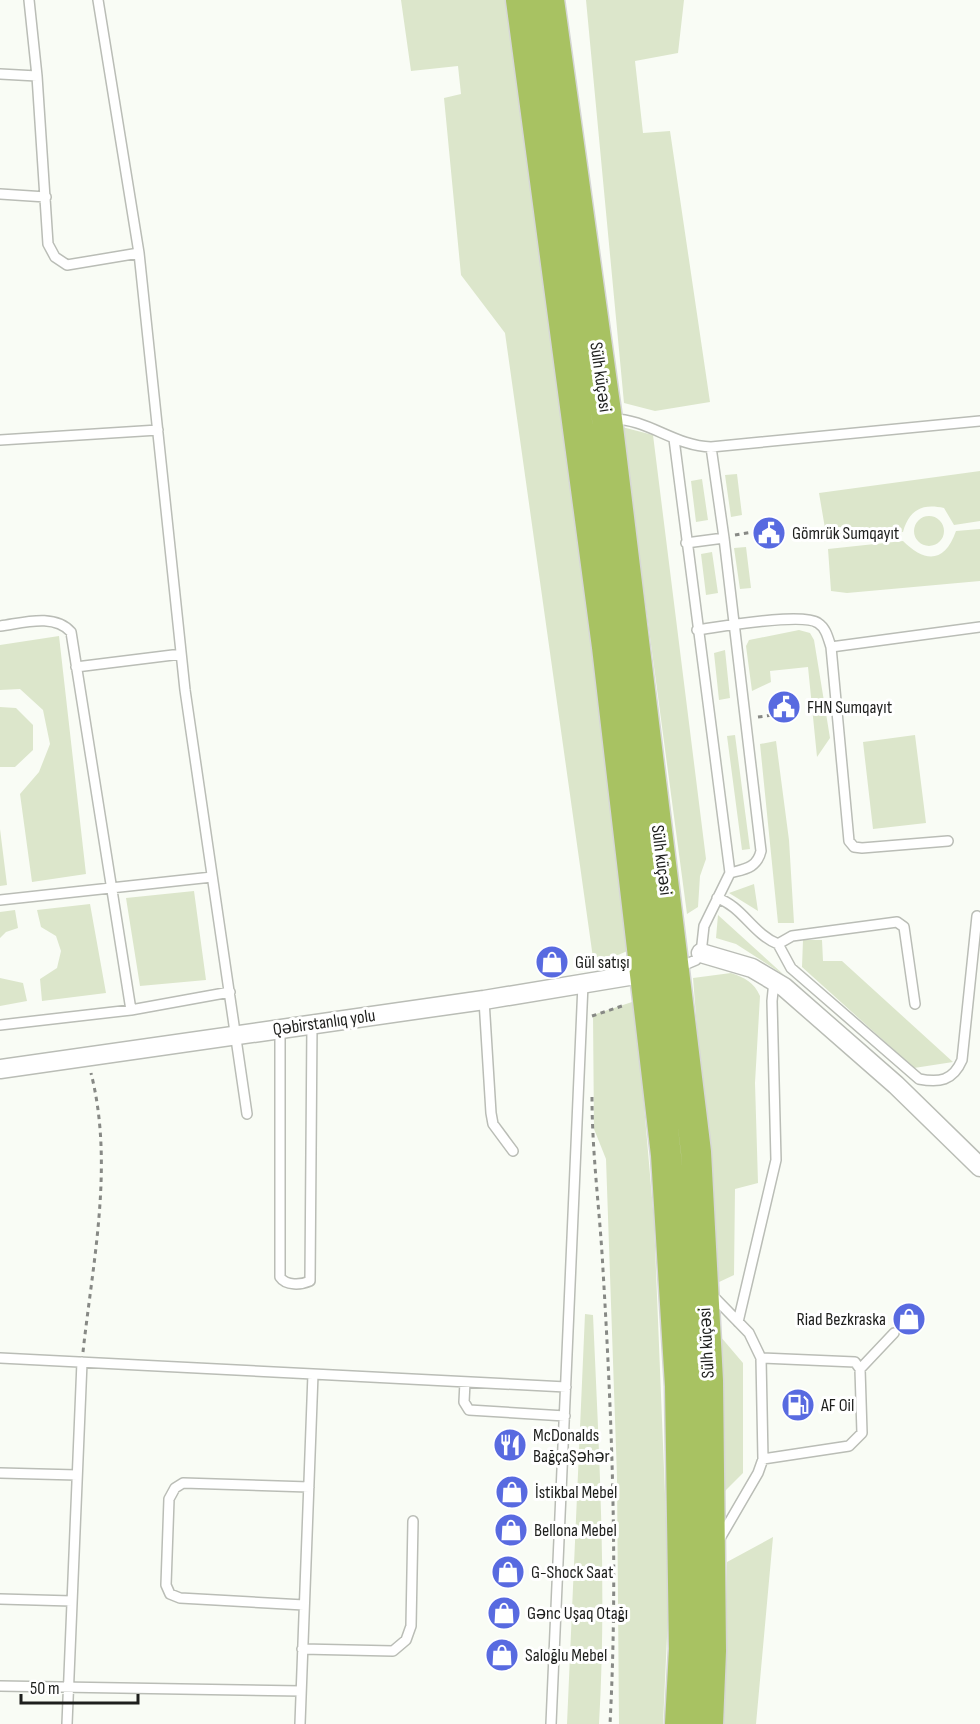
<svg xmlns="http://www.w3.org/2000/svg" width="980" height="1724" font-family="'Sofia Sans Condensed',sans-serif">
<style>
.green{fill:#dce6cb}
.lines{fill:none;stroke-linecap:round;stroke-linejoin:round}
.service-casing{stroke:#babdb6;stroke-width:12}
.minor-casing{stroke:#babdb6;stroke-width:21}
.trunk-casing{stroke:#d6d7d6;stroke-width:33}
.path{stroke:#878985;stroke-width:3;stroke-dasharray:4.5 4.5;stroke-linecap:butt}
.service{stroke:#fff;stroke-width:9}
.minor{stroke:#fff;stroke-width:18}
.trunk{stroke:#a8c262;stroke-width:30}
.labels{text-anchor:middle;stroke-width:6;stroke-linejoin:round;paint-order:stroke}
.street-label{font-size:18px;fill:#1e1f1d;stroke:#fff}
.poi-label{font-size:18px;fill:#1e1f1d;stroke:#fff;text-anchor:start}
</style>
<rect width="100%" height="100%" fill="#f9fcf5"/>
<path class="green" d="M401,0H506L631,939L632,949L618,955L593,958L505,333L461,275L444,98L461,94L458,66L411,71Z
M586,0H684L678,53L635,61L643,133L670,131L710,402L655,411L624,403Z
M622,427L653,435L706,859L700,876L698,907L687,914Z
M980,471V521L954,525L944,508C922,503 909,510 903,532L827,540L819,493Z
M737,474L742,515L731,517L725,475Z
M702,479L708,520L696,522L691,481Z
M914 531a15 15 0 1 1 30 0a15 15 0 1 1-30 0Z
M980,529V581L847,593L831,591L828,549L903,541C925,563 945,563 956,531Z
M746,547L751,588L740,589L734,548Z
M712,552L718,593L706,595L701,554Z
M799,630L810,633L814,640L830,738L817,757L808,667L770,671L771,682L752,691L746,646L749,640Z
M59,636L86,874L32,882L20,794L39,772L50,744L43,710L20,689L0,690V645Z
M725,650L730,698L719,700L714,653Z
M0,707L16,708L33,725V750L15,767H0Z
M735,735L750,849L742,850L727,736Z
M915,735L926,823L873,829L863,742Z
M776,741L789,840L794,923H778L760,744Z
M0,829L7,885L0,886Z
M754,884L758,911L729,893Z
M194,891L206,980L140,986L126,898Z
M90,904L106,993L42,1001L40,979L57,968L61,951L56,936L41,927L37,910Z
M15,910L18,928L6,932L0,938V912Z
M718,915L784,975L736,944L716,938Z
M803,940H822L823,961H842L953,1062L914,1068L802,967Z
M731,973C745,978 754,982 760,996L755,1083L758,1183L735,1189L734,1275L717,1283L693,978Z
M0,978L23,983L27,1001L0,1006Z
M635,1001L654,1221L669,1593L663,1724H619L617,1477L606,1159L594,1129L593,1015Z
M585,1314L593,1315C599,1451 607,1588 599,1724H567Z
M720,1336L743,1363V1473L720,1496Z
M773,1537L756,1724H724L727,1562Z"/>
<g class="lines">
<defs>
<path id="service" d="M29,0L37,76L48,244L55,257L67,265L139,253
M98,0L139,253L185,690L247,1114
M0,74L37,76
M0,194L46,197
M611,419C647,418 674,446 711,447L980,421
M674,439L730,873L704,926L701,953L696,960L677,968
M0,440L158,430
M711,447L724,538L761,851C757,868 745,869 730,873
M686,543L724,538
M0,626C23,623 54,613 71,632L131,1010
M697,630C720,627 802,612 818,623C826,628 828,638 831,647L849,841L854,847L862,848L948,841
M831,647L980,627
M76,667L181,654
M717,898C742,906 753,934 778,944L792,936L897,922L904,927L915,1004
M0,900L212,877
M778,944L791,968L919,1079C939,1083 953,1081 962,1060L977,916
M484,1000L491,1113L493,1124L513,1151
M0,1025L131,1010L230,992
M280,1028V1277C286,1286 301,1285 310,1281L312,1024
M710,1293L749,1333L761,1358L763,1459L758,1473L719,1540
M738,1322L776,1160L772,1001L774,981
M0,1358L313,1374
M761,1358L855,1362L860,1369L862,1433L849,1446L763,1459
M860,1369L894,1333
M465,1382L464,1402L469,1410L565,1416
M0,1473L77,1475
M0,1599L72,1601
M304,1605L180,1598L170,1594L166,1585L169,1499L175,1488L183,1483L309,1487
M302,1649L393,1651L406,1640L411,1626L413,1521
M0,1686L301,1691
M67,1724L82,1362
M300,1724L313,1374L566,1387
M551,1724L583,984"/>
<path id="minor" d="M701,953L752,968L784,987L896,1085L980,1167
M0,1069L484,1000L647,973"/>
<path id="trunk" d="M521,0L607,647L666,1155L680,1386L684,1649L680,1724
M549,0L607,419L696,1152L708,1381L711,1651L708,1724"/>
</defs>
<use href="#service" class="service-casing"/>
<use href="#minor" class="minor-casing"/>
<use href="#trunk" class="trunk-casing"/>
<path class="path" d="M735,535L752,532
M758,717L773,715
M592,1016L625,1005
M592,1097C592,1155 600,1212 603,1270C612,1420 618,1573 610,1724
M83,1352C93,1260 114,1164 91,1073"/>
<use href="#service" class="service"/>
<use href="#minor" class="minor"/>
<use href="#trunk" class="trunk"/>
</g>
<defs>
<symbol id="civic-disc" viewBox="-11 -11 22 22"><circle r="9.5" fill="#586ae0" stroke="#fff"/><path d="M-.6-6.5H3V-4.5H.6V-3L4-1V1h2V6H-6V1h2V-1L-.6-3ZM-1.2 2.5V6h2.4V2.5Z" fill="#fff"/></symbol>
<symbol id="shop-disc" viewBox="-11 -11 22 22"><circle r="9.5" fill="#586ae0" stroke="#fff"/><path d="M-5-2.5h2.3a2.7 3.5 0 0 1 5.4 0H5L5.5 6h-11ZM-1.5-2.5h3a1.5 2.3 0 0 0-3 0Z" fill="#fff"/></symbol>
<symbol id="fuel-disc" viewBox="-11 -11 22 22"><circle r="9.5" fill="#586ae0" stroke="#fff"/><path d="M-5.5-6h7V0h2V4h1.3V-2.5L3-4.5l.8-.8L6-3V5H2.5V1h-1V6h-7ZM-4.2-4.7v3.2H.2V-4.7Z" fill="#fff"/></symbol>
<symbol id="restaurant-disc" viewBox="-11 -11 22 22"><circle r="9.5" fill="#586ae0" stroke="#fff"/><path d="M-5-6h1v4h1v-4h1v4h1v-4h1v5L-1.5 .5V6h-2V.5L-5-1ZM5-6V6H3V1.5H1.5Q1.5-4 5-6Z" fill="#fff"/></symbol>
</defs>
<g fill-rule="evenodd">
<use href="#civic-disc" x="750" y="514" width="38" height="38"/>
<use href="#civic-disc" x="765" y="688" width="38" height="38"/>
<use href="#shop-disc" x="533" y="943" width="38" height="38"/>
<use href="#shop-disc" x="890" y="1300" width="38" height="38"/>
<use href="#fuel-disc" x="779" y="1386" width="38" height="38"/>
<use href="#restaurant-disc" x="491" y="1426" width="38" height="38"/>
<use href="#shop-disc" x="493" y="1473" width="38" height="38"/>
<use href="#shop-disc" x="492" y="1511" width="38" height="38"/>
<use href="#shop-disc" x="489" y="1553" width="38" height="38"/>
<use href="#shop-disc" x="485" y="1594" width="38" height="38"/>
<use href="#shop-disc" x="483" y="1636" width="38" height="38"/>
</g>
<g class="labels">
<g class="street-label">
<text transform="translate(601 377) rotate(82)" y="6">Sülh küçəsi</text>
<text transform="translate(662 860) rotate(83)" y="6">Sülh küçəsi</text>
<text transform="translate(324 1022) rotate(-8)" y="6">Qəbirstanlıq yolu</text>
<text transform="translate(706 1343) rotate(-93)" y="6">Sülh küçəsi</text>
</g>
<g class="poi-label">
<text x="792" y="539">Gömrük Sumqayıt</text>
<text x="807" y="713">FHN Sumqayıt</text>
<text x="575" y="968">Gül satışı</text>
<text x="886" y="1325" text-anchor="end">Riad Bezkraska</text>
<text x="821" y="1411">AF Oil</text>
<text x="533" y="1441">McDonalds<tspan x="533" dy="21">BağçaŞəhər</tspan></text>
<text x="535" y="1498">İstikbal Mebel</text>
<text x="534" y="1536">Bellona Mebel</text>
<text x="531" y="1578">G-Shock Saat</text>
<text x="527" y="1619">Gənc Uşaq Otağı</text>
<text x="525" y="1661">Saloğlu Mebel</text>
</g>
</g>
<path d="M21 1694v9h117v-9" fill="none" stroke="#1e1f1d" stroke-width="3"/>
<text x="30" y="1694" font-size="18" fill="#1e1f1d" stroke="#ffffff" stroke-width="4.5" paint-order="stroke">50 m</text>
</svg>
